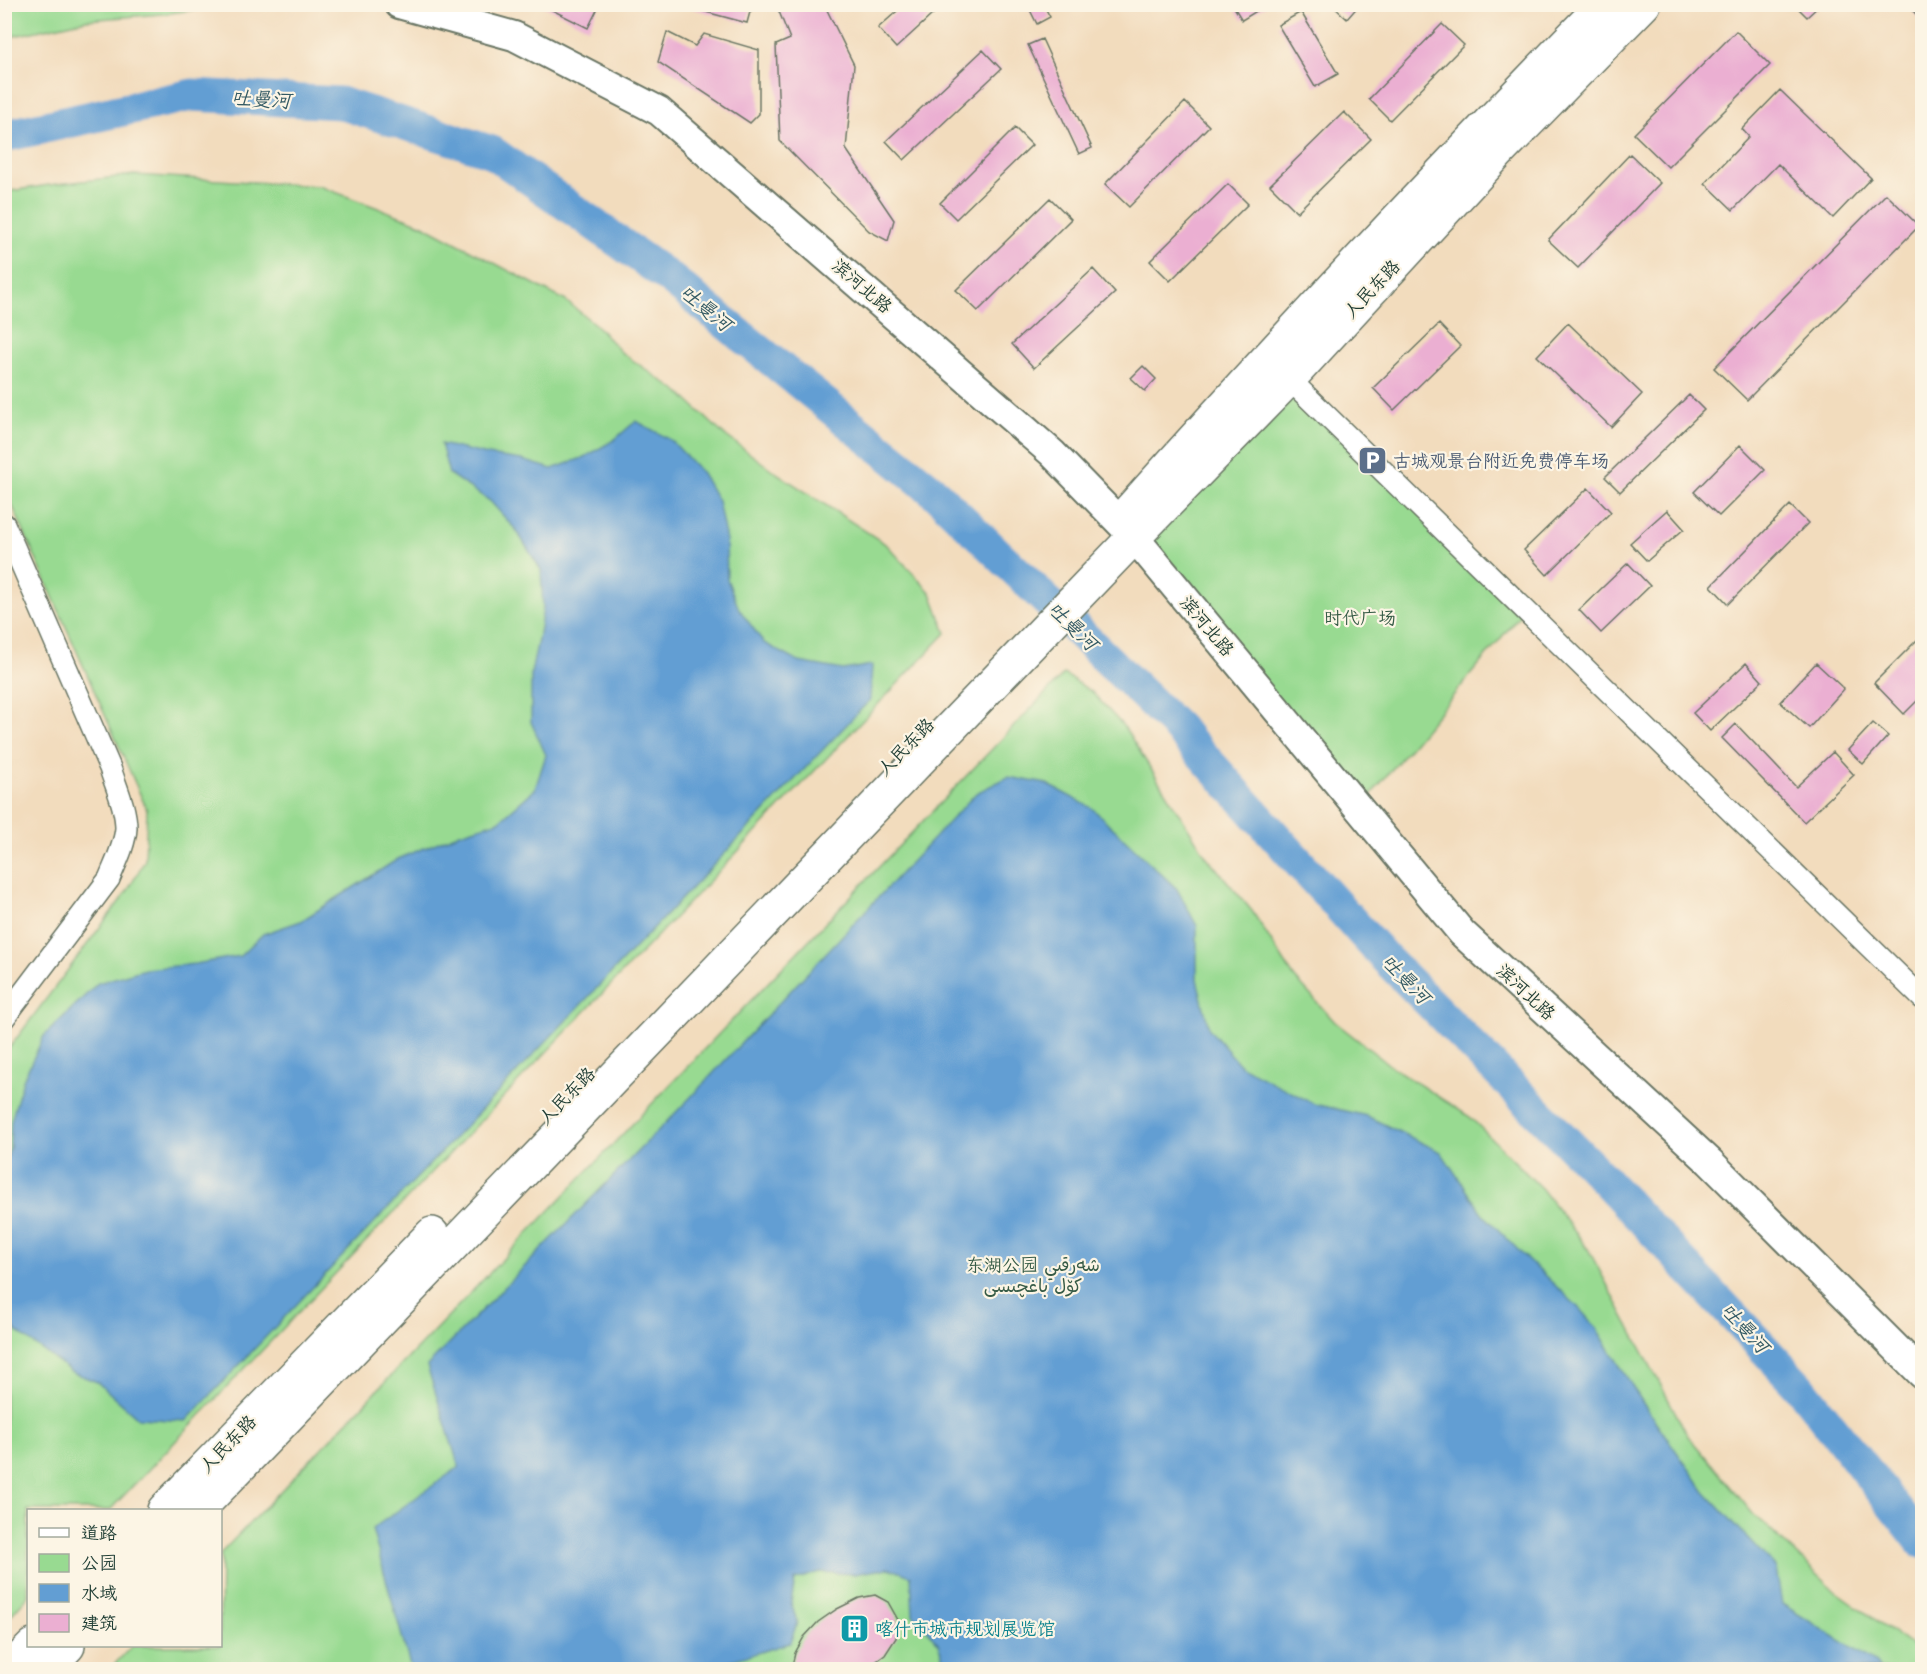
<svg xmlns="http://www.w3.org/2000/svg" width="1927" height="1674" font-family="'Comic Neue','Playpen Sans Arabic','LXGW WenKai TC',sans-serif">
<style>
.green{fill:#98da91;stroke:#5c8c62;stroke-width:1.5}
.water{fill:#629ed3;stroke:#406e84;stroke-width:1.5}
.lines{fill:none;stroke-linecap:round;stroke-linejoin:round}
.river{stroke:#629ed3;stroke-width:33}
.building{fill:#ebafd2}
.street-casing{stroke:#697564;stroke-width:24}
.secondary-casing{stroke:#697564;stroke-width:32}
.primary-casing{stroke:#697564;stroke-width:36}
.street{stroke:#fff;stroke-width:21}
.secondary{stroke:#fff;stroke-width:28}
.primary{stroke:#fff;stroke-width:33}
.labels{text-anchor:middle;stroke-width:4.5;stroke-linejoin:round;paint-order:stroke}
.street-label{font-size:18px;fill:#1f3d34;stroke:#fcf5e5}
.service-label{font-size:18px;fill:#4e5e75;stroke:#fcf5e5;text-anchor:start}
.park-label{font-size:18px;fill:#375c47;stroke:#fcf5e5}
.culture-label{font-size:18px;fill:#0d838f;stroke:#fcf5e5;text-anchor:start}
.water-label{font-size:20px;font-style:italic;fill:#335a64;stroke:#fcf5e5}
</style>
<rect width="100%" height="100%" fill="#fcf5e5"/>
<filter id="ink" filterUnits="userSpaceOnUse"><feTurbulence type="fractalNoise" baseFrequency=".0167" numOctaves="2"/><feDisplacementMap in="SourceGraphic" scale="12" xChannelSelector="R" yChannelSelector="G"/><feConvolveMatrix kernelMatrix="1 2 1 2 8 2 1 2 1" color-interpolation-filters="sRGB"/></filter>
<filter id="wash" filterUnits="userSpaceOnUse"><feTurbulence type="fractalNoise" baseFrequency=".008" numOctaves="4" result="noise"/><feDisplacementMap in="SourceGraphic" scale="24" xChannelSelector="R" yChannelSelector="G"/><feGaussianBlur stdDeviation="1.35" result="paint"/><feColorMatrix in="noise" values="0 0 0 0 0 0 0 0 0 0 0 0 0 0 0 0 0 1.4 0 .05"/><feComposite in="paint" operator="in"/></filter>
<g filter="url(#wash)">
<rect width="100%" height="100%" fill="#f2dcbd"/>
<path class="green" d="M5,4H229V5L163,14L86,20L5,38Z
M134,175L319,186L421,224L566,301L596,325L621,352L681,394L722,433L775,472L887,545L931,593L946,633L110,1510H28V1596L5,1622L4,1055L128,890L145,860L147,810L5,489V192L49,185Z
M1289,379L1525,609L1359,809L1134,537Z
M1064,674L1092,692L1125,728L1206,856L1252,911L1294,977L1335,1022L1392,1067L1470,1117L1542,1189L1588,1249L1688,1436L1754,1515L1835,1591L1922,1653V1670H109L132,1646H220L221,1553Z"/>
<path class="water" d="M636,421L671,440L702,473L718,501L726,540L727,579L739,609L764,643L799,662L843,670L872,665L870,700L186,1421L138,1418L97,1382L72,1372L16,1331L5,1312L4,1169L10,1148L11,1121L23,1080L44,1036L98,983L145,969L195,964L240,956L263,934L301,921L398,859L460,833L499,821L535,789L546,755L531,722V673L538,640L543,608L541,570L516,530L490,501L449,474L441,444L488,455L522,460L552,469L585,457L614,440Z
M1008,777L1047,784L1092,808L1177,889L1197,926V979L1209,1029L1241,1066L1314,1104L1367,1116L1441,1152L1482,1213L1522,1254L1578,1307L1597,1329L1646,1408L1705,1492L1776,1568L1782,1604L1875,1662L1880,1669H947L938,1643L913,1615L911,1576L888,1568L854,1574L819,1572L795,1580L791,1602L797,1623L790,1643L703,1669H411L372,1529L459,1467L427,1366L688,1100L976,793Z"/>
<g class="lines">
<path class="river" d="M4,136L192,95L340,103L492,152L671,279L933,491L1176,726L1385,958L1600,1175L1799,1386L1922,1542"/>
</g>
<g id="blocks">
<path class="building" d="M540,4H600L588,28Z
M676,4H762L750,12L747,23Z
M776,4H824L854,65L846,149L894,220L888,241L869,231L780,141L776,45L790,39Z
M905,4H944L896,48L878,28Z
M1027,4H1043L1050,17L1037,24Z
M1232,4H1268L1242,20Z
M1331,4H1360L1347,19Z
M1907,4H1922V21Z
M1795,5H1820L1807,17Z
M1301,12L1338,74L1315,87L1278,25Z
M1442,24L1464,45L1390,120L1369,99Z
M1736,31L1770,65L1668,167L1634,134Z
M667,32L695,46L704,34L759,50V114L750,123L658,62Z
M1042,39L1092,148L1079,154L1028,45Z
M983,50L1001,69L904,160L886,141Z
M1780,90L1871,178L1833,218L1778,164L1733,210L1705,183L1749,137L1742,129Z
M1185,102L1209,126L1129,207L1105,184Z
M1344,112L1371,139L1297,212L1270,185Z
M1015,128L1032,145L956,219L940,203Z
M1630,154L1660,183L1578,268L1548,240Z
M1228,184L1248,204L1170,281L1150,261Z
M1886,194L1919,226L1747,400L1714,368Z
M1050,198L1071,219L978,311L956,290Z
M1093,269L1115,293L1034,368L1012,344Z
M1568,323L1642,394L1611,427L1537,356Z
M1439,324L1460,346L1394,410L1373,388Z
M1143,366L1156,379L1145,391L1131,378Z
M1689,395L1704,410L1620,492L1605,477Z
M1740,445L1765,470L1719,516L1694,492Z
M1588,488L1611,512L1547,575L1524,550Z
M1790,505L1808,523L1728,604L1711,586Z
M1667,510L1684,529L1647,561L1630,543Z
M1628,563L1650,586L1601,633L1579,610Z
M1922,635V696L1904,714L1874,683Z
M1746,663L1762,681L1710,731L1693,713Z
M1816,663L1844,689L1809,728L1780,702Z
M1873,723L1888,736L1863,764L1848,750Z
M1736,724L1796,787L1833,752L1854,775L1804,822L1722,738Z
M875,1595L888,1602L898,1620L896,1638L885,1655L864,1670H791L795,1653L804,1637L818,1622L837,1609L859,1598Z"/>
</g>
</g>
<g filter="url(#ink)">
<use href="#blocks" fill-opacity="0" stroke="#697564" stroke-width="1.5"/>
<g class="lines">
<defs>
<path id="street" d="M1289,379L1922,998
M4,524L110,768C116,787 126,808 126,828C125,845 115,864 109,879L4,1018"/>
<path id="secondary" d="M399,4L514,36L659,111L1052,453L1134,537L1462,933L1710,1162L1922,1374"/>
<path id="primary" d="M1130,510C1284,338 1442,170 1604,4
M164,1510L432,1234
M198,1510L1134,537L1289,379L1497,154L1644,4
M9,1670L33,1646
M45,1670L68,1646"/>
</defs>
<use href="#street" class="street-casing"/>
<use href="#secondary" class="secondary-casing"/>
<use href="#primary" class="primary-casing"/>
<use href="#street" class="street"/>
<use href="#secondary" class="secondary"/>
<use href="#primary" class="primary"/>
</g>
</g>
<defs>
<symbol id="parking-square" viewBox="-11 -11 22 22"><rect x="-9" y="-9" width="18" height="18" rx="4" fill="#5c6f8a" stroke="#fcf5e5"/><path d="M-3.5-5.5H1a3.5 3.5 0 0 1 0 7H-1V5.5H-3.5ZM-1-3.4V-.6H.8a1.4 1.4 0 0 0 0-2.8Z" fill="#fff"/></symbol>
<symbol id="building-square" viewBox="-11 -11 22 22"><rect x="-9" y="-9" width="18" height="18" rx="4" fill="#0f9aa8" stroke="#fcf5e5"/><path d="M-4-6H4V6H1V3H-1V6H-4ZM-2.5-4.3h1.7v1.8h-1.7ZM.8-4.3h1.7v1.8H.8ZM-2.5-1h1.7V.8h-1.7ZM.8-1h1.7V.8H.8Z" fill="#fff"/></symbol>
</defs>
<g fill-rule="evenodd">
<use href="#parking-square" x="1356" y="444" width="33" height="33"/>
<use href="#building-square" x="838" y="1612" width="33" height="33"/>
</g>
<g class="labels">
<g class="street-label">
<text transform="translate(862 286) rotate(41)" y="6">滨河北路</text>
<text transform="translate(1372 289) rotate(-47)" y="6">人民东路</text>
<text transform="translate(1207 626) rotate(50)" y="6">滨河北路</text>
<text transform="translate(906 747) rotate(-46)" y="6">人民东路</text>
<text transform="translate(1526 992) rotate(43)" y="6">滨河北路</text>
<text transform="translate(567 1096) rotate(-46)" y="6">人民东路</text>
<text transform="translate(228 1444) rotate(-46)" y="6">人民东路</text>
</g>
<g class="service-label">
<text x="1393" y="467">古城观景台附近免费停车场</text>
</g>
<g class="park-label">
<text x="1360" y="624">时代广场</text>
<text x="1033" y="1271">东湖公园 شەرقىي<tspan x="1033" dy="21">كۆل باغچىسى</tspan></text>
</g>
<g class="culture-label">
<text x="875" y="1635">喀什市城市规划展览馆</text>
</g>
<g class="water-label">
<text transform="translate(261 99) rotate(3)" y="7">吐曼河</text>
<text transform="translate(706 308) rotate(39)" y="7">吐曼河</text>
<text transform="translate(1073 626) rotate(44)" y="7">吐曼河</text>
<text transform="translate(1406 979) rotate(46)" y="7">吐曼河</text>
<text transform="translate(1745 1328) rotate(47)" y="7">吐曼河</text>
</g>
</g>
<rect width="1927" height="1674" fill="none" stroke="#fcf5e5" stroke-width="24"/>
<rect x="27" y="1509" width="195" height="138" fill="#fcf5e5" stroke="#a4ab9e" stroke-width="1.5"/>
<rect x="39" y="1528" width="30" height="9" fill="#ffffff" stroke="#a4ab9e" stroke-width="1.5"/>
<text x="81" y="1539" font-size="18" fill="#1f3d34">道路</text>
<rect x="39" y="1554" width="30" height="18" fill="#98da91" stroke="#a4ab9e" stroke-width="1.5"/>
<text x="81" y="1569" font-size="18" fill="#1f3d34">公园</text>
<rect x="39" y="1584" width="30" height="18" fill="#629ed3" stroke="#a4ab9e" stroke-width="1.5"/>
<text x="81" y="1599" font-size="18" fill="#1f3d34">水域</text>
<rect x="39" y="1614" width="30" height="18" fill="#ebafd2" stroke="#a4ab9e" stroke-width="1.5"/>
<text x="81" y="1629" font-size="18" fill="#1f3d34">建筑</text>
</svg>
